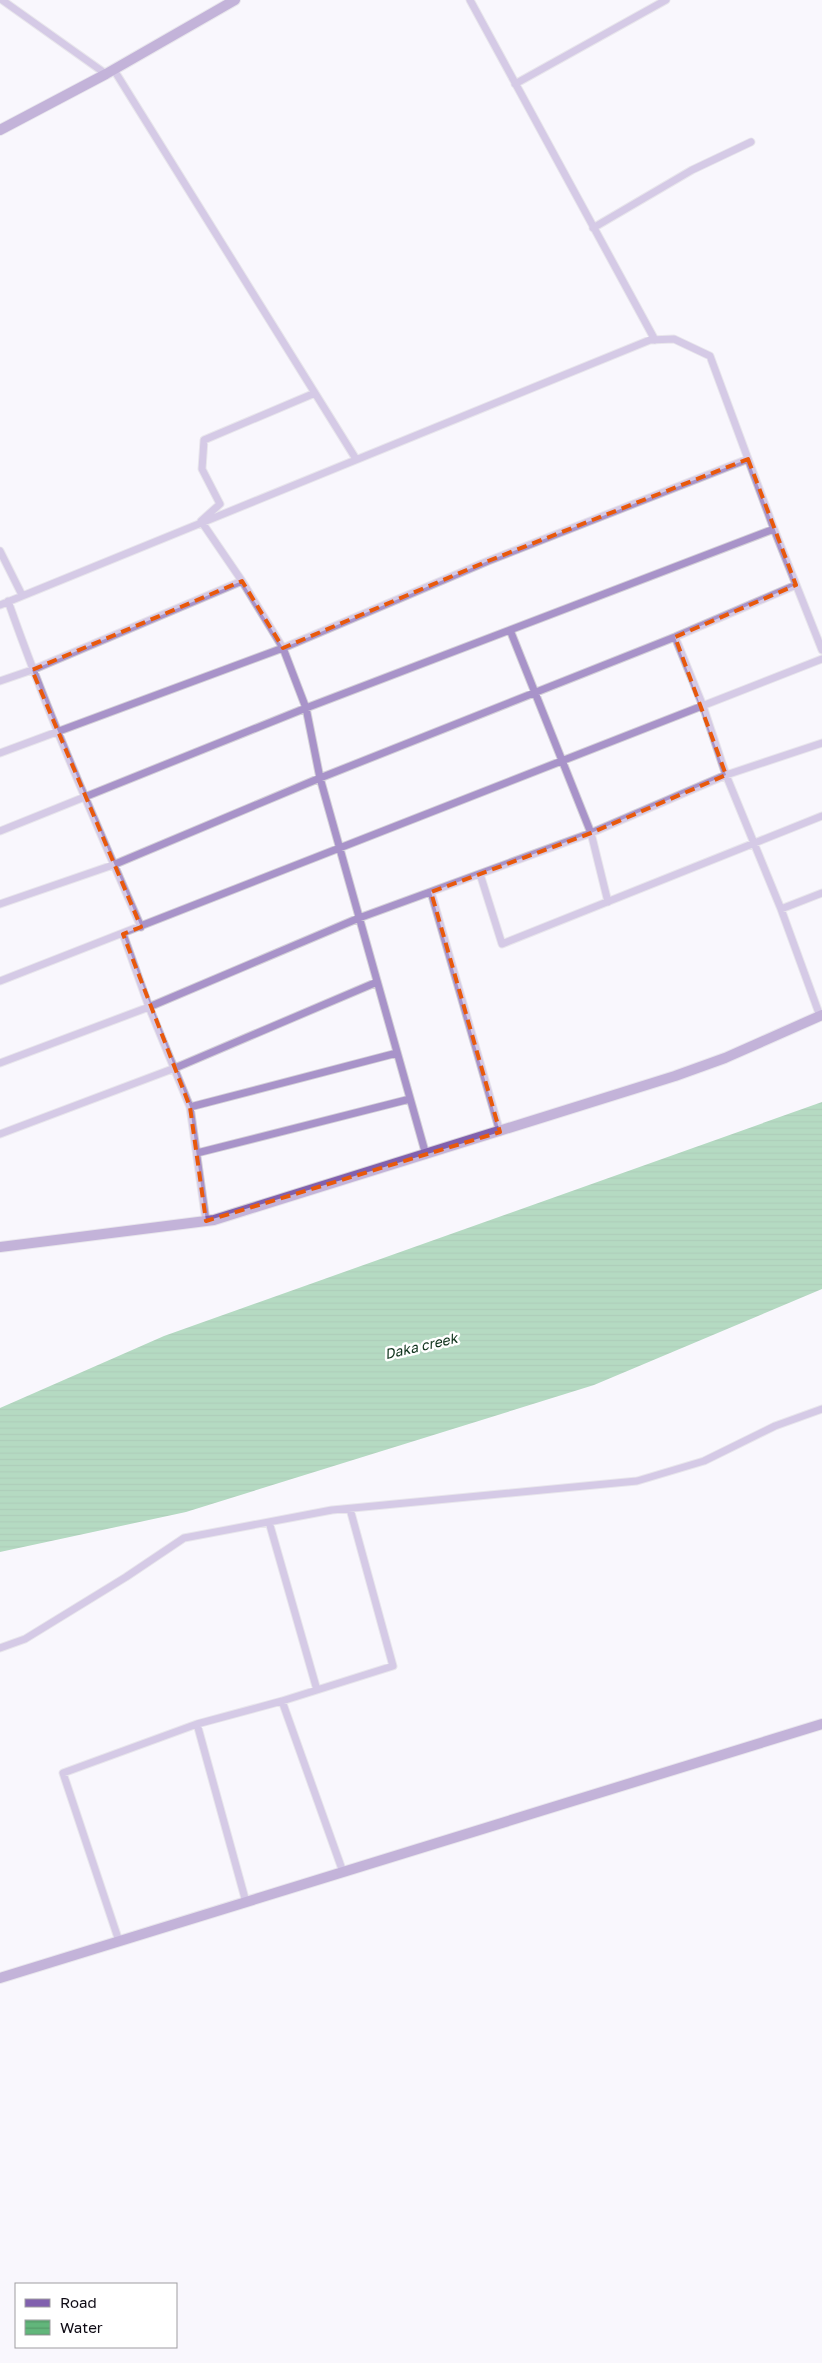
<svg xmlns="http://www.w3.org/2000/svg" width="822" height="2363" font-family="'Golos Text',sans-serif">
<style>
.water{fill:url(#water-rules)}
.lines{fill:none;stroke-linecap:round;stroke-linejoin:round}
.street-casing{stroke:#d4d1d8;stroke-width:9}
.secondary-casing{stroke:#d4d1d8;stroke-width:12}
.street{stroke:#a893c9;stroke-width:7}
.secondary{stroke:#8160ae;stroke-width:10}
.marked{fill:none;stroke:#e8590c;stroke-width:4;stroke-dasharray:10 6;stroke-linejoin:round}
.labels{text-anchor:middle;stroke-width:5;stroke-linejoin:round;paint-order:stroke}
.water-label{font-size:14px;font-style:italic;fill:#0e321b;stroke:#fff}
</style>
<defs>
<pattern id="water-rules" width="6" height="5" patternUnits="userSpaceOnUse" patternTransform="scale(1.25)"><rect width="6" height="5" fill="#62b67b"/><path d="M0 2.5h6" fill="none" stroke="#549b69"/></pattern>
</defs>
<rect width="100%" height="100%" fill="#f9f7fd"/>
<path class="water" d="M822,1102V1289L594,1385L186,1512L0,1552V1408L164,1336Z"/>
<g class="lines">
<defs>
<path id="street" d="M2,0L106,74
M470,0L655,340
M114,70L356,459
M515,84L666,0
M593,228L692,170L751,142
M315,393L204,440L202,469L220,504L201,521L242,581L283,648L306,708L320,778L426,1155
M0,551L22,595
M8,601C47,712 94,819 141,927
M0,605L650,340L674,339L710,356L774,529L822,650
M510,630L591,833L608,902
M675,637L703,706L726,775L781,909L820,1016
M0,681L32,670L242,581
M0,753L283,648L488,561L748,459
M0,831L306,708L774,529
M480,874L502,944L822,816
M431,892L500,1132
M0,904L113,865L320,778L675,637L796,585
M781,909L822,893
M123,934L149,1007L190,1107L206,1221
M0,981L822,659
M0,1063L149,1007L359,918L591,833L726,775L822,743
M190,1107L397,1053
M0,1134L175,1068L377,982
M197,1153L410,1099
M269,1522L317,1690
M0,1648L25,1639L126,1577L184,1538L332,1510L637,1481L704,1461L775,1426L822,1409
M282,1701L343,1872
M197,1724L246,1902
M119,1941L63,1773L197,1724L282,1701L393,1666L350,1509"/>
<path id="secondary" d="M0,130L106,74L235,0
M0,1247L214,1220L675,1076L725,1058L822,1015
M0,1978L822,1724"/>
</defs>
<use href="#street" class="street-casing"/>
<use href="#secondary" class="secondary-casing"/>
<use href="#street" class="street"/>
<use href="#secondary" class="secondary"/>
</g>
<path d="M0 0H822V2363H0ZM748,459L796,585L675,637L726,775L591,833L431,892L500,1132L206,1221L190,1107L123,934L141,927L32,670L242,581L283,648L488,561Z" fill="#f9f7fd" fill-opacity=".55" fill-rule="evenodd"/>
<path class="marked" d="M748,459L796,585L675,637L726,775L591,833L431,892L500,1132L206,1221L190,1107L123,934L141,927L32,670L242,581L283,648L488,561Z"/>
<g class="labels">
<g class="water-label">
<text transform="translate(421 1346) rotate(-13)" y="5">Daka creek</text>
</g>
</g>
<rect x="15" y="2283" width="162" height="65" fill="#ffffff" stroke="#9f9da1"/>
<rect x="25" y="2299" width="25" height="8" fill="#8160ae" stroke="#9f9da1"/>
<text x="60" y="2308" font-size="15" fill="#0f0b15">Road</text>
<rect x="25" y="2320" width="25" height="15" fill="url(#water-rules)" stroke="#9f9da1"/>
<text x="60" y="2333" font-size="15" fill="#0f0b15">Water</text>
</svg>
